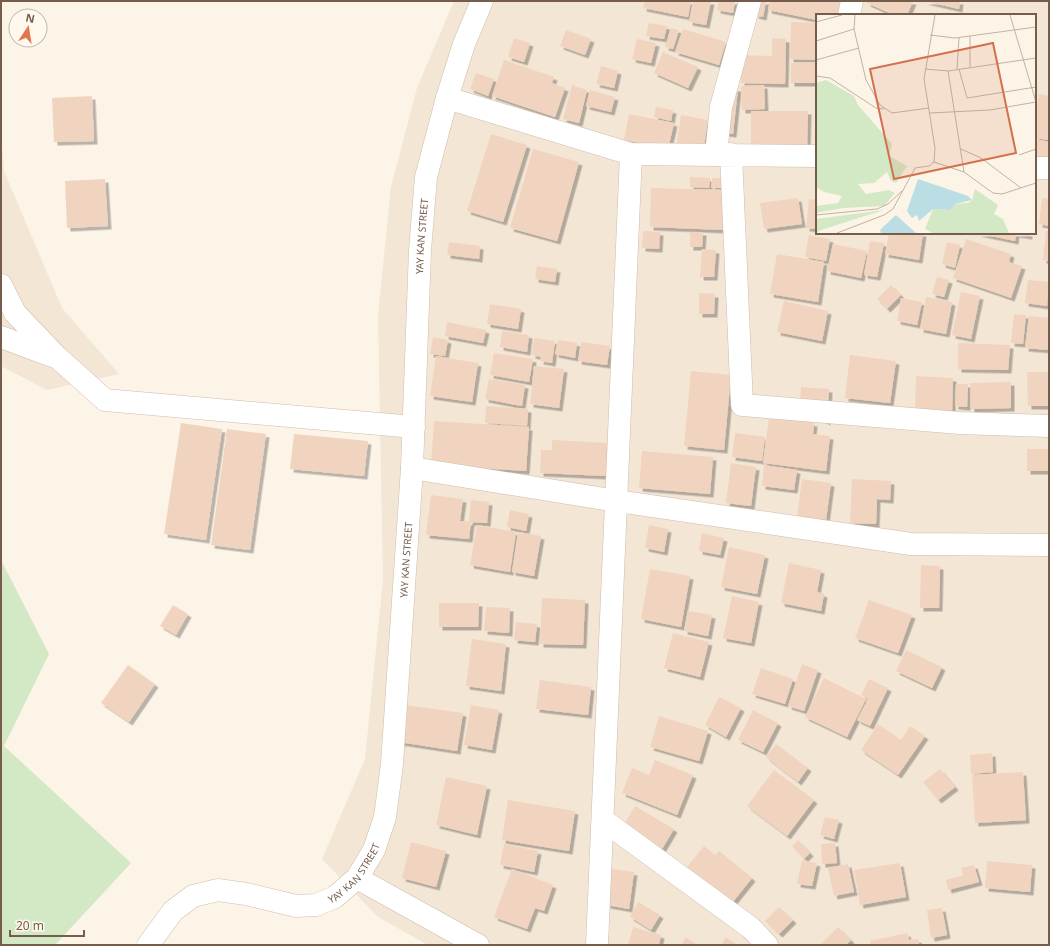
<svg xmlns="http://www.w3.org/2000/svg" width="1050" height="946" font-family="'Noto Sans',sans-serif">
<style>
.residential{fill:#f3e6d5;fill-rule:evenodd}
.green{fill:#d3e9c5}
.building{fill:#f1d4bf;filter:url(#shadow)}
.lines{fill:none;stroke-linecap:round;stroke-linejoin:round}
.minor-casing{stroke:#cebcad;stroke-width:23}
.secondary-casing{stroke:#d0bdaa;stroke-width:23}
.minor{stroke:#fff;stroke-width:22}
.secondary{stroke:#fff;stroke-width:22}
.labels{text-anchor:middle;stroke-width:4;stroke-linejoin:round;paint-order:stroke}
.street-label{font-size:10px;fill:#755c4b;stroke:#fff8ed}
.inset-road{fill:none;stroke:#c2b2a4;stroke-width:1}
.view{fill:#d2714e;fill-opacity:0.15;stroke:#d2714e;stroke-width:2}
.inset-edge{fill:none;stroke:#755c4b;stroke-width:2}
</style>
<defs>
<filter id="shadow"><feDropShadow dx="3.5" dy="3.5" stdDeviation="0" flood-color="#0004"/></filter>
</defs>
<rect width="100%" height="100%" fill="#fcf4e7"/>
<path class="residential" d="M454,1H1049V945H428L378,917L322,859L365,759L383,580L378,314L391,187L417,88ZM817,15H1035V233H817Z
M1,129L4,171L62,308L119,374L47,390L1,366Z"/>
<path class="green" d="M1,560L49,654L4,746L131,863L55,945H1Z"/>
<path class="building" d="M645,1H691L688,17L643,8Z
M693,1H711L706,25L689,22Z
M719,1H735L733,13L717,10Z
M759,1H766L763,17L755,15Z
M770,1H842L839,15H817V20L768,10Z
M868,1H913L907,15H894L867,3Z
M924,1H960L959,9Z
M791,22L817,23V60L790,59Z
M649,23L667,26L664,39L646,36Z
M671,28L679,30L673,49L665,47Z
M683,29L726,42L719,65L675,52Z
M566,30L591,39L585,55L560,46Z
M514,38L530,43L524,62L508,57Z
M772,38L786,39L785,84L741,83V55L772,56Z
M637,39L656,43L651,63L632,59Z
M663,52L698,67L688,88L654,73Z
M504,60L554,77L552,83L565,88L555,117L492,96Z
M817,62V83H791V63Z
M601,66L618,71L614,88L596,84Z
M476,73L494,79L488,96L470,89Z
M572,85L587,90L579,123L563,119Z
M764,85L765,109L742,110L741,86Z
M730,88H738L733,134L725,133Z
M590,90L615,97L611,112L586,106Z
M1039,94L1049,96V140L1035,138V115Z
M92,96L94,141L54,142L52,98Z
M656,107L673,110L671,121L654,117Z
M751,111H808L807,148H751Z
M629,114L674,123L668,149L624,140Z
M681,115L708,120L703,152L676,148Z
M491,134L527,145L503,222L467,211Z
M1035,139L1049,142V159L1035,157Z
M533,149L579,162L557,241L510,228Z
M690,177L710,178L709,188L690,187Z
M712,178H722V188H711Z
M105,179L108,226L67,228L65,181Z
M651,188L726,190L725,230L650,227Z
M798,198L802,224L764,229L760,203Z
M1042,198L1049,199V226L1039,224Z
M809,199L817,200V229L806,228Z
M643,231L660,232L659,249L642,248Z
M1046,231H1049V261L1043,260Z
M690,232H703L702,247H690Z
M889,233H923L919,260L885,254Z
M977,233H1029V236L1016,234L1015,241Z
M809,235L830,239L826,261L805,257Z
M966,239L1011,254L1009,262L1022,266L1011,298L953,278Z
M870,241L884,243L877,277L864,275Z
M449,242L480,246L479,259L447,255Z
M947,242L960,245L955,268L942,264Z
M833,244L867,251L861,278L827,271Z
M702,249L716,250L714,277H700Z
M777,254L824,262L818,302L770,294Z
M537,266L557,269L555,282L535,279Z
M937,277L949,280L944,297L932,294Z
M1028,280L1049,282L1047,306L1025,303Z
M891,285L901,295L887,309L877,299Z
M961,292L980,296L971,339L952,335Z
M699,293L715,294L714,314H699Z
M926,297L952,302L946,334L920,329Z
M901,298L922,302L917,325L897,321Z
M784,301L828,311L822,341L777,332Z
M490,304L521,309L518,329L487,324Z
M1014,314L1026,315L1023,344L1011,343Z
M1029,316L1049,318V350L1025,348Z
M447,322L486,330L483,343L445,336Z
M502,331L529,335L527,352L500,347Z
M433,337L448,340L445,356L430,354Z
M534,338L555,341L552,363L540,361L541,357L532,355Z
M558,340L577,343L575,358L555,354Z
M581,342L610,346L607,365L578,361Z
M958,343L1010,345L1008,370L958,369Z
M494,353L533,359L529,382L490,375Z
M850,355L896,361L890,403L845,398Z
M436,356L478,363L472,402L430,396Z
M534,366L564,369L559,408L530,404Z
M691,371L731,375L724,450L684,446Z
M1027,372H1049V406H1028Z
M916,376L953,378L952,412L915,410Z
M489,379L525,385L522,406L485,399Z
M1011,382V408L971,409L970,383Z
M956,384H968L967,407L955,406Z
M801,387L829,389L827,422L800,406Z
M486,406L528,409L527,426L485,423Z
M769,417L814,423L813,434L830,436L826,471L763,463Z
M434,421L529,427L526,471L431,465Z
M181,423L222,429L206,540L164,534Z
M227,429L266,434L250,550L211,545Z
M735,433L765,437L762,461L732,457Z
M294,434L368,441L364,476L290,469Z
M552,440L607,443L606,476L540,473L541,450H552Z
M1027,449H1049V471H1027Z
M642,451L713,457L710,494L639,488Z
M731,463L756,467L751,506L726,503Z
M764,465L797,470L794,490L762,486Z
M802,479L831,483L826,520L797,516Z
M852,479L891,481L890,500L877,499L876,524L850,523Z
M431,495L463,499L460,521L471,522L469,539L426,535Z
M471,500L489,502L487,523L469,522Z
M510,510L529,514L526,531L507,527Z
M477,525L516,532L510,572L470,565Z
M649,525L668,529L664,552L645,548Z
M518,532L541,536L534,576L512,572Z
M702,533L724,538L720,555L699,551Z
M729,547L765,555L757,594L721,587Z
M789,563L821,570L817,592L824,594L821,611L781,603Z
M921,565L940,566L939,608H920Z
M650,569L690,576L681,627L641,619Z
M732,596L759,602L751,643L723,638Z
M542,598L585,600L583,645L540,644Z
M869,600L912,615L898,653L855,638Z
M439,603H479L478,627H439Z
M173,605L188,614L176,635L160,626Z
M486,607L510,608L509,633L484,631Z
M688,611L712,615L708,636L684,631Z
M516,622L537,624L535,642L514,640Z
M673,633L709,642L700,677L664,668Z
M472,639L506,644L501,691L466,686Z
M906,650L942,667L932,688L896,671Z
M802,664L818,670L804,711L788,706Z
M128,665L155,684L129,722L101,703Z
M761,668L793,679L785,704L752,694Z
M824,678L866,699L847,737L805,717Z
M869,679L888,688L870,726L857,720L868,699L861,695Z
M540,680L591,687L588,715L536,709Z
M719,697L741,708L726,737L705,725Z
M405,705L463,713L457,751L399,742Z
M471,705L499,710L492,750L464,745Z
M753,710L778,723L763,752L738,740Z
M659,716L708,731L699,761L650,747Z
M878,724L901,740L910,726L925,736L898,775L861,750Z
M776,744L808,768L798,782L766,757Z
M992,753L993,772L971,774L970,755Z
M655,760L693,775L677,815L622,793L632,768L649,775Z
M940,769L955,787L938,800L923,782Z
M774,770L814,800L787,836L747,806Z
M1023,772L1026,820L975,823L972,775Z
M446,777L487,786L477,835L436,825Z
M508,800L575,811L569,851L502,840Z
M635,806L674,829L659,854L620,831Z
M825,817L839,820L834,839L820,835Z
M798,840L810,853L804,859L792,846Z
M411,842L446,851L436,887L402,878Z
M835,843L837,863L822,864L821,844Z
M504,844L538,851L534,872L500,865Z
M704,846L715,855L719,851L752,878L732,903L687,867Z
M802,860L817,863L812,886L797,884Z
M987,861L1032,865L1030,892L985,888Z
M900,863L906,897L860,905L854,870Z
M848,864L854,892L834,896L828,868Z
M974,865L979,882L948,890L946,880L963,875L961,868Z
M512,869L553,885L544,911L535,908L527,929L494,917Z
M612,869L634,872L629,909L607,905Z
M638,902L660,915L651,930L630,917Z
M779,907L793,920L779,934L765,921Z
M942,908L947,935L931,938L927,910Z
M633,927L661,935L659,945H628Z
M838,927L851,940L846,945H820Z
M907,933L909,940L918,939L919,945H871L870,941Z
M686,937L697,945H681Z
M726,937L737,945H721Z"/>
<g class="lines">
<defs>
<path id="minor" d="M849,15L852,1
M447,98L631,154L817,156
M716,154L721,107L750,1
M731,154L742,405L960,423L1049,426
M1035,168H1049
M1,285L15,313L57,357L105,400L414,427
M1,337L52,356
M412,468L617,501L911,544L1049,545
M603,820L751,928L767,945
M357,878L478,945
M597,945L631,154"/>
<g id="secondary">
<path id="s1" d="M148,945L173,911L193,896L218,890L246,894L296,906L316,905L335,897L357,878L374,850L385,817L392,764L412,468L420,250L426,177L447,98L464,44L482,1"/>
</g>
</defs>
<use href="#minor" class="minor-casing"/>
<use href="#secondary" class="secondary-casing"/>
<use href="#minor" class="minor"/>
<use href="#secondary" class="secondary"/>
</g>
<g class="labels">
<g class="street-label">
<text dy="4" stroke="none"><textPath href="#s1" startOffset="892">YAY KAN STREET</textPath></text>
<text dy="4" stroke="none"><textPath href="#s1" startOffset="568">YAY KAN STREET</textPath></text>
<text dy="4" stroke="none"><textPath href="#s1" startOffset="244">YAY KAN STREET</textPath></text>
</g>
</g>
<g transform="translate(816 14)">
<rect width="220" height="220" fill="#fcf4e7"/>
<path d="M10,66L38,82L42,91L76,130L73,142L91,152L80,169L75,167L71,158L58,169L42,170L50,180L73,176L79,179L68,192L27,194L0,199V192L22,189L26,182L8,178L0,173V69ZM159,175L182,191L178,200L187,205L193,219H116L109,215L117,195L134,196L138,190L152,189L156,186ZM68,196L5,216L0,219V205Z" fill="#d3e9c5"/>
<path d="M102,165L152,182L156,186L139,190L134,196L117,195L103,207L101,201L96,204L91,197ZM80,201L100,219H65L64,216Z" fill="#bbdee5"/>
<path class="inset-road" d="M39,1L38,15L50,66L64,91L76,99L113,94M194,1L220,88M0,8L26,1M114,21L139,24L220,13M0,27L38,15M0,46L43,34M154,53V22M109,55L132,57L220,44M141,55L143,24M143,55L151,84L220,73M132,57L148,158M0,62L14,64L60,94L68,95M114,99L174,96L220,88M145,135L165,144L205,174M203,141L220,135M118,148L148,158L177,179L186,180L220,169M0,201L61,195L72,190L86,177M21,219L68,201L77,195L99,154L113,152L118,148L119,134L108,65L119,1"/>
<path class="view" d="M177,29L200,139L78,165L54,55Z"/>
<rect width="220" height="220" class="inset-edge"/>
</g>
<rect width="1050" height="946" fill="none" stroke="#755c4b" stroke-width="4"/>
<g transform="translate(28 28) rotate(12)"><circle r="19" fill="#fff8ed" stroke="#c8baac"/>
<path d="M0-3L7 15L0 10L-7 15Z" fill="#e3754f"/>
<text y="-6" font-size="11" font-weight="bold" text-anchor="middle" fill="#755c4b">N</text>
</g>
<path d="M10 930v6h74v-6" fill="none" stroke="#755c4b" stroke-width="2"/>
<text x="16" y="930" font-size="12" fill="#755c4b" stroke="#fff8ed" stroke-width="3" paint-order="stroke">20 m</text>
</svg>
